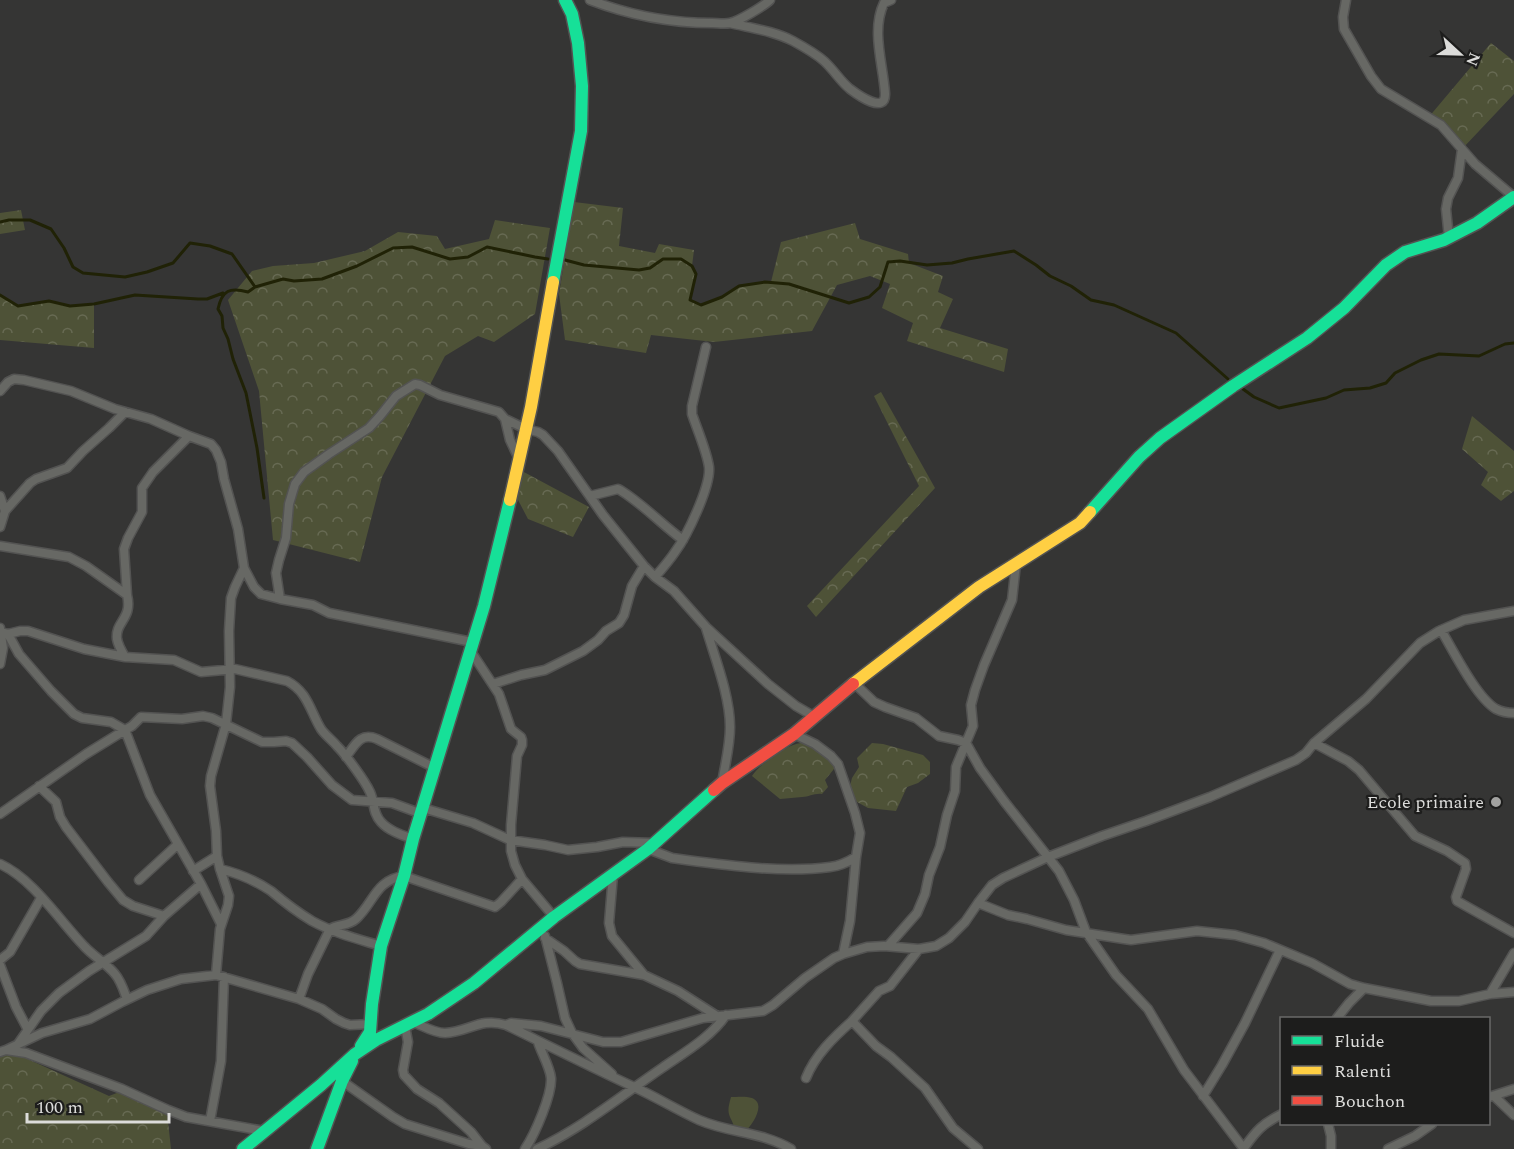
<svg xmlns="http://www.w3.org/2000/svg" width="1514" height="1149" font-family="Spectral,serif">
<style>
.grass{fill:#4e5237}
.forest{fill:url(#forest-crowns)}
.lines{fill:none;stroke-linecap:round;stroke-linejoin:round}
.stream{stroke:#202206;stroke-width:3}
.street-casing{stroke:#535352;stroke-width:11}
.fast-casing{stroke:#535352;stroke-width:15}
.slow-casing{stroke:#535352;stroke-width:15}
.jam-casing{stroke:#535352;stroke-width:15}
.street{stroke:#676864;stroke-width:8}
.fast{stroke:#16e098;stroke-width:12}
.slow{stroke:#ffcf43;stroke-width:12}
.jam{stroke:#f24e42;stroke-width:12}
.poi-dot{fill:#a2a2a0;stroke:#1d1d1c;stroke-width:2}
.labels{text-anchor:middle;stroke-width:4.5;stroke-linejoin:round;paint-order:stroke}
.poi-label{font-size:18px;fill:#dcdcda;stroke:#1d1d1c;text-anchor:end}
</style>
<defs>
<pattern id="forest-crowns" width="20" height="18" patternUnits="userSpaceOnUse" patternTransform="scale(1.5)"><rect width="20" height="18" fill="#4e5237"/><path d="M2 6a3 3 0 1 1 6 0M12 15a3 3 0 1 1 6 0" fill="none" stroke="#676a53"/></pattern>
</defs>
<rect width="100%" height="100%" fill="#353534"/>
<path class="grass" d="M731,1097C737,1097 746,1096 752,1098C767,1104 752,1125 745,1132L735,1130C731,1114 725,1117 731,1097Z"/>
<path class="forest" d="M1491,43L1514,61V94L1462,149L1428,118Z
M574,202L623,208L619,246L655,253L659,244L694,250L692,266L696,274L691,300L701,305L722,297L739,286L765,282H771L781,242L855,223L860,239L908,254L909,263L943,276L938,292L953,299L940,328L1008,349L1004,372L907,341L913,323L882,308L890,284L870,276L837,285L812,331L714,342L651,335L646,353L565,340L559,294Z
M21,210L25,230L0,234V213Z
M495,220L550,228L535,314L494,342L478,336L445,356L382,477L360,562L273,540L259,391L228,300L252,271L273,266L314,263L365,251L398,232L437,236L445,249L489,239Z
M0,295L18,306L49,301L70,306L94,304V348L0,340Z
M881,392L935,488L816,617L807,606L919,486L874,396Z
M1472,416L1514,451V491L1501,501L1481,485L1488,472L1462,449Z
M522,471L589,507L573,537L528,519L517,498Z
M801,743L817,748L838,764L825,780L828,787L822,794C814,793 809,797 802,797C794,798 788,798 780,799L752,776C760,764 787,744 801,743Z
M872,743L883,744L923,755L930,762V774L918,783L907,787L896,811L868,808L857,802L849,790L852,778L859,767L857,758Z
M10,1051L109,1096L122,1091L167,1112L171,1149H0V1056Z"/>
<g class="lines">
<path class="stream" d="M0,222L9,220H30L51,229L64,248L73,267L83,273L125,277L147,272L173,263L190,243L210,246L232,254L255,287L283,279L294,281L322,279L357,266L393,248L412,247L450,259L468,257L487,247L535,257L548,259
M565,260L584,265L639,270L650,268L663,259H681L692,266L696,274L690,300L701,305L722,297L739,286L765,282L789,284L849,303L869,297L880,287L888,262L900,261L927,265L952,263L968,259L1014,251L1036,265L1050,276L1071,286L1091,300L1114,305L1176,333L1228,379
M255,287L248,292C230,287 222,290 218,309L222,316L223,328L228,339L233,359L246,393L257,448L264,498
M0,295L18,306L49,301L70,306L94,304L135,295L198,299H207L223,293
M1243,389L1254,397L1279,408L1326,398L1344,390L1370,388L1386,383L1395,373L1421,360L1439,354L1479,356L1505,344L1514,343"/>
<defs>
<path id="street" d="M590,0C629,15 671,23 712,23C717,23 725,24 730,23C739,21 764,6 770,0
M1346,0L1343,17L1344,29L1371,76L1381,89L1441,125L1475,164L1514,197
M730,23C751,28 774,31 793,41C804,47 815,53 824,61C834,70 840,81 850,89C858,95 886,115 885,93C883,64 871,30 884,3L891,0
M1449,238L1446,209L1448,198L1458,178L1462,149
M0,391L8,382L14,379L24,380L71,391L115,409L151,419L189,436L211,444L216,450L221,462L224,479L238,529L244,568L235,587L231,598L229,631L230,687L226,724L211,776L210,786L216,831L217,856L220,869L229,896L228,905L220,929L216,975
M505,419L510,440L519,459
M0,496L5,511L0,527
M590,496L618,489L620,490C643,504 661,524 683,540
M5,511L30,483L36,479L67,468L83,451L109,428L125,412
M0,546L69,557L86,566L127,595C133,619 115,621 117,639C118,645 122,652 125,657
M244,568L254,587L261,594L280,599L313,605L329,613L472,642
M655,577C662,569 669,561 675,552C687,536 711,486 709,467C707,452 697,429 692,414V406L706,347
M127,595L124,549L128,538L142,512V488L153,472L189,436
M280,599L276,573L279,560L286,538L289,504L295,484L304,472L329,454L369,428L380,416L396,396L415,384L420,385L440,395L499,412L505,419L526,429L538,432L543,435L558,451L603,515L644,566L655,577L674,591L706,627L768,684L796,706L815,717
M706,628C715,658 730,696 730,727C730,746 725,765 722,783
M1441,630C1453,650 1476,697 1496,709C1502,712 1507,713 1514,713
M0,632L8,634L19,654L51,691L74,714L82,718L111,722L125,730L150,795L201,884L221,924
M8,634L20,631H28L84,649L125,657L174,660L201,672L235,669L287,681C308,692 310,711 321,729C326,736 332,740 337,746C346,755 365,781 370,792C375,803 372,812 381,822C389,831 402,835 413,839
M470,650L499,694L511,729L521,737L522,740V745L517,756L511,825V851L515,865L522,879L554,917
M0,664L3,648L0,628
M854,683L874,702L885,707L916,718L939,736L958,740L966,743L980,768L1004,801L1059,871L1074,900L1086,932L1116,975L1148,1009L1184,1070L1244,1149
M493,684L521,675L545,670L583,651L598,640L606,631L619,623L624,615L632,586L644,566
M794,734L815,744L831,756L838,764L855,813L860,833L856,857L850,921L843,954
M1314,743L1348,761L1359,770L1415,836L1447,851L1465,863L1466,869L1456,897L1457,901L1514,933
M346,757C355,745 360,732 377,739L435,768
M39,786L56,802L60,817L66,827L108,882L123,900L133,906L164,916
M423,808L473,823L510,840L545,845L568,850L597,847L623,842L654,843
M0,814L86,754L125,730L132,726L141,717L182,719L203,716L212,718L262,742H274L286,741L292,743L307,757L332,785L352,800L392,803L422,814
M648,849L672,858L686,860C731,866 785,873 830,867C840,866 848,862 856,857
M0,864C33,879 59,920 84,946C93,956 106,963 115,974C121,981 124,991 127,999
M220,869C237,873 256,881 271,891C284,902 297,912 312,921C334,933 358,939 381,946
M193,871L217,856
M613,875L609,923L612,936L644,975
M139,880L177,845
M978,903L1008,915L1027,919L1066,930L1124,939L1131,940L1197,931L1235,935L1264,943L1312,963L1350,984L1364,988L1431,1001H1459L1490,994L1514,992
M545,936L557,983L565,1018L572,1033L583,1048L612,1074
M545,938L564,951L575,961L580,964L644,975L678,991L717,1016
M888,946L917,913L925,894L929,875L940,847L947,815L955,791L956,767L973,726L971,705L975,690L984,665L1012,600L1016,564
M0,960L10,952L41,898
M0,965L16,1007L27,1028
M1490,994L1514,953
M299,999L308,974L330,929C338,924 348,926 356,919C374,903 375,880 404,876L495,907L501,902L522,879
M1337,1018L1349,1003L1364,988
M852,1021L879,991L890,986L919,949
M413,1022C423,1026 434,1033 445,1033C469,1032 480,1017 506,1025C549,1046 591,1067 634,1087C656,1097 677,1110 699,1120C729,1133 763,1132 791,1149
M506,1025L511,1023L541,1026L603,1042H621L703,1018L763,1011L773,1005L805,978L834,958L843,954L867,947L884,946L919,949L936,946L949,938L965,922L978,903L992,885L1003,878L1048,857L1102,836L1146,821L1210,797L1296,760L1306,753L1314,743L1366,699L1420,643L1439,631L1464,620L1514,611
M405,1026L408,1042L403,1070L404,1075L417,1089L439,1103L471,1132L482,1146
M18,1044L41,1011L59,993L89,971L146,936L164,916L201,884
M6,1050L42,1033L90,1019L122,1002L147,990L181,979L216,975L299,999L322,1009L336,1019L344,1023L350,1025L371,1024
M0,1052L6,1050L26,1053L122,1089L168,1110L186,1117L264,1131
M806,1078C815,1055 834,1037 852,1021L876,1046L891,1057L925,1088L953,1128L978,1149
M342,1081L393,1117L405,1124L469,1144L482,1146L486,1149
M1203,1096L1222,1065L1245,1023L1280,950
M1494,1096L1514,1115
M1489,1097L1514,1089
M210,1121L221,1061L224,977
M1328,1124L1331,1136V1149
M1244,1148C1256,1131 1262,1124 1282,1114
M525,1149C535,1134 552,1095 551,1078C550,1067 541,1052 538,1042
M537,1149C582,1128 621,1096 662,1068C685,1052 710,1038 726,1015
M1388,1149L1415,1136L1432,1124"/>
<path id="fast" d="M553,282L581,131L582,86L578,43L572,14L565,0
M1090,512L1139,457L1160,438L1233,386L1307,338L1344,308L1386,265L1405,252L1444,240L1477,223L1514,197
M361,1046L370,1032L372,1004L381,946L404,876L413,839L484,606L510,500
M243,1149L321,1085L355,1054L376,1040L428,1014L474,983L554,917L648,849L714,790
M317,1149L342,1081L352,1061"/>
<path id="slow" d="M510,500L531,407L553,282
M853,684L979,587L1080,523L1090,512"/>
<path id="jam" d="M714,790L722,783L794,734L853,684"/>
</defs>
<use href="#street" class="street-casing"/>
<use href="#fast" class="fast-casing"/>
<use href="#slow" class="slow-casing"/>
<use href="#jam" class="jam-casing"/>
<use href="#street" class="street"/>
<use href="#fast" class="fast"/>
<use href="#slow" class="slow"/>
<use href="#jam" class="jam"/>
</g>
<circle class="poi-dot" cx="1496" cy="802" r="6"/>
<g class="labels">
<g class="poi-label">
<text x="1484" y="808">Ecole primaire</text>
</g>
</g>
<rect x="1280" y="1017" width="210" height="108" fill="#1d1d1c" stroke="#696968" stroke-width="1.5"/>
<rect x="1292" y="1036" width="30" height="9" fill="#16e098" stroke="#696968" stroke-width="1.5"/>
<text x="1334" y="1047" font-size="18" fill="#dcdcda">Fluide</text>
<rect x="1292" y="1066" width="30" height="9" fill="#ffcf43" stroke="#696968" stroke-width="1.5"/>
<text x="1334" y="1077" font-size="18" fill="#dcdcda">Ralenti</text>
<rect x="1292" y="1096" width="30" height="9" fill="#f24e42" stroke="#696968" stroke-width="1.5"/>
<text x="1334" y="1107" font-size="18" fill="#dcdcda">Bouchon</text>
<g transform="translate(1460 54) rotate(112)" stroke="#1d1d1c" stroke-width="4.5" paint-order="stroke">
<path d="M0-4.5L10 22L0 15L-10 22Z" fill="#dcdcda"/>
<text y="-9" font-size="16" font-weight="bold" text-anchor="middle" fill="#dcdcda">N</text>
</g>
<path d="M27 1113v9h142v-9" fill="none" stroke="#dcdcda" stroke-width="3"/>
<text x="36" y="1113" font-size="18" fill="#dcdcda" stroke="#1d1d1c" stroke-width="4.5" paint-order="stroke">100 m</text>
</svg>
